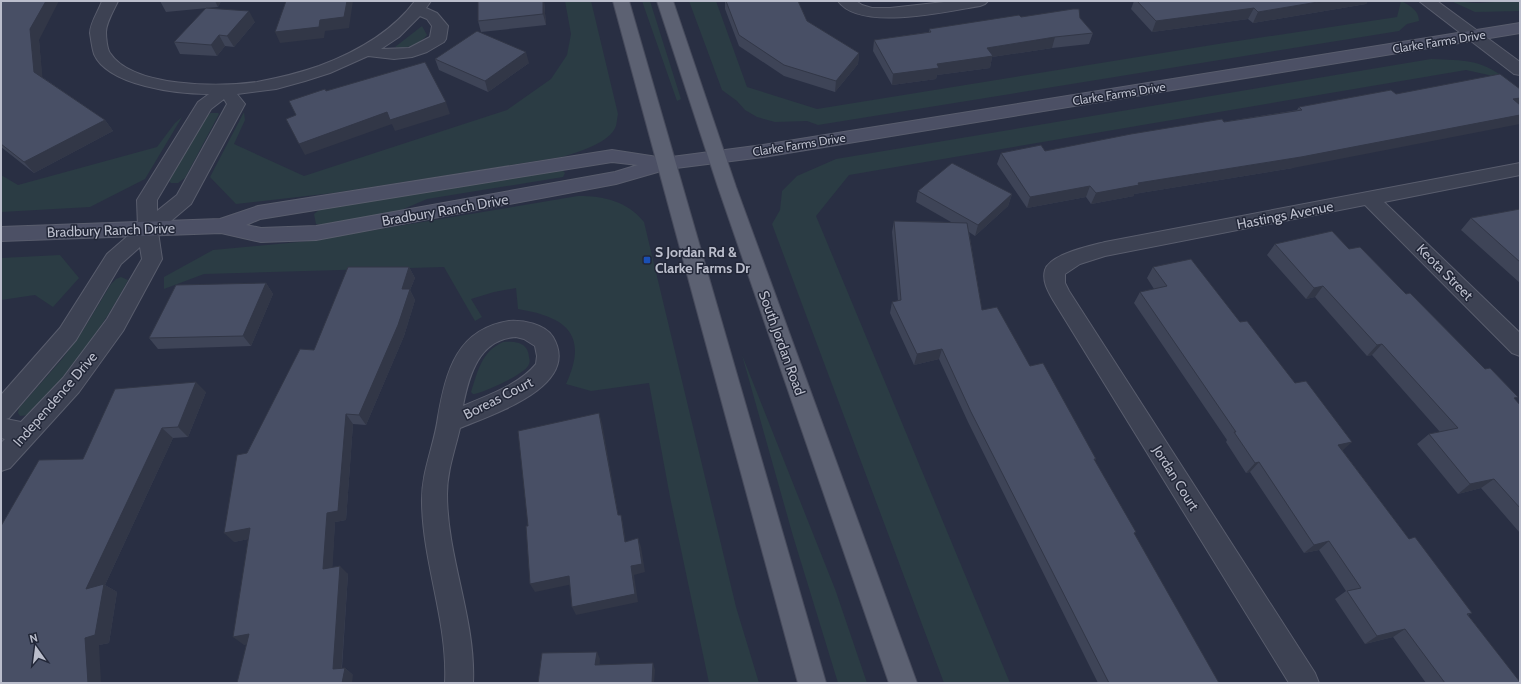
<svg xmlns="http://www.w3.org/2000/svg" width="1521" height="684" font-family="Cabin,sans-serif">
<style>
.green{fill:#2b3c44}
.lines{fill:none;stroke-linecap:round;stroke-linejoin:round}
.street-casing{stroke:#595d6d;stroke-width:2}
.secondary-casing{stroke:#595d6d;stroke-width:2}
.primary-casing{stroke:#474b5c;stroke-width:2}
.street{fill:#3d4253;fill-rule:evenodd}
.secondary{fill:#4c5065;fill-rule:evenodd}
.primary{fill:#5c6172;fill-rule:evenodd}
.wall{fill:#3e4457}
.shaded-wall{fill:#323747}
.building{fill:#484f65;stroke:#323747}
.transit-dot{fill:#1a4fb4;stroke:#222738;stroke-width:1.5}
.labels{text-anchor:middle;stroke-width:3;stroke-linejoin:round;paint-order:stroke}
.far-street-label{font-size:12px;fill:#bbbecc;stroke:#222738}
.street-label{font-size:14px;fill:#bbbecc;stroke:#222738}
.poi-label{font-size:14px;font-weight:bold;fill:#bbbecc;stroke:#222738;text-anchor:start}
</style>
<rect width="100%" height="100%" fill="#292f43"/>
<path class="green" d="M565,1H591L618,114C617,118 617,122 616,126C610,143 578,152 562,157L333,193L236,204L210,177L244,112L245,120L234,144L304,176L507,110L551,79L567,55L571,34Z
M642,1H650L681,99L677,101Z
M689,1H716L747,87L817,109L1218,44L1397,17L1401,1C1409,5 1419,10 1419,21L1407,24L1399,31L818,125L807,121L775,122L757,117L745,110L737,101L722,90Z
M1451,1C1460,1 1470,3 1479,3C1493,2 1506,1 1520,1V11L1475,12Z
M422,26L427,35C420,44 406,50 395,47Z
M1431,59C1466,61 1477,58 1507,79L1466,70L849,175L816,216L1010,683H944L772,224L780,210L782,191L797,176L836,159Z
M211,113H218L219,114L185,178L178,183H171L169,181L206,116Z
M182,117L145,179L90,207L1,212V175L18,185L157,147L175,123Z
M561,169L565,173L563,177L427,199L392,214L323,225L316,224L314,214L320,209L329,207Z
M578,196C604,196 627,201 644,222L736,607L759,683H709L670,497L649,383L591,391L566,384C589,334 566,317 518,309L516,288L494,292L471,299L482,317L475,321L444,267L204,274L164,289V277L213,250L309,241Z
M60,255L79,278L53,307L35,295L1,300V258Z
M121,277L128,280C101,331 73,367 36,410L29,415L20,416L18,413L19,408L63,358L82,332L111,284L116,279Z
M503,342C515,341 528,342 529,357C530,360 530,363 528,366C524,374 482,394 473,394L471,392C478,371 481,352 503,342Z
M742,355L835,589L867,683H838L793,536Z"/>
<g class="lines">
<defs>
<path id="street" d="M102,1H118C114,10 106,23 106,32C106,37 107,49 110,53C133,88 220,87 257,82C278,78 299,73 319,66C356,52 391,33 415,1H431L426,8L437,13L448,26L446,39L444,42L427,52L412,57L394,59L368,56L330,73L305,81L276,89L237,94L245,104L191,204L158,232L162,259L123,331L79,392L10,468L1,471V443L5,439L1,438V395L60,328L107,254L138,227L137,200L198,102L209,94C178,94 108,86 94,54C92,48 91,39 90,33C90,23 99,10 102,1ZM420,16L427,19L432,26L430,37L409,48L381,49L399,37ZM224,99L227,104L177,195L157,211V200L211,109ZM140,247L142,259L107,319L63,378L21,422L6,419L9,418L76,340L121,264Z
M838,1H856L862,5L872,8H890L953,1H988L985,4L980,6C948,11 860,32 838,1Z
M1419,1H1437L1520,62V75L1514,74Z
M1520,163V175L1384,202L1520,333V356L1512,353L1365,205L1105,256L1080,264L1065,274V283L1069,291L1315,673L1319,683H1289L1053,300C1048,291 1042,281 1045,270C1050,254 1090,246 1105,242Z
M509,321C523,320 545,324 553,337C582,386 493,414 460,428C455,450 447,471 447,494C447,558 476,619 473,683H445C448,622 423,564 422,503C421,472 434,447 438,417C446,371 457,329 509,321ZM516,337L524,339L535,346L537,356L536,364C519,385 488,395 463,406C469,375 479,339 516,337Z"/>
<path id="secondary" d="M1520,23V33L763,157L668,169L616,184L316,240L261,242L221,233L1,241V227L220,219L258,206L612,150L664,158L763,145ZM612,162L638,165L615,172L316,226L261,228L246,225L260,219Z"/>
<path id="primary" d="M613,1H629L826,683H798Z
M657,1H673L736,187L917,683H889L718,187Z"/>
</defs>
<use href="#street" class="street-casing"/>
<use href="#secondary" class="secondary-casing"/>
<use href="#primary" class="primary-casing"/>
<use href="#street" class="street"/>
<use href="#secondary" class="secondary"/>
<use href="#primary" class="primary"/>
</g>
<path class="wall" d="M1,1L39,40L42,77L105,120L113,131L34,173L1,147Z
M160,1H221L218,7L166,12Z
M544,1L546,25L481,32L478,21Z
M725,1H798L807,21L859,53L858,64L835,92L784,76L739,46L725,9Z
M1134,1H1368L1366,4L1253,23L1248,19L1152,32L1131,9Z
M1021,17L1080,18L1093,33L1089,44L1052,48L992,57L990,68L937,75L936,79L892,85L873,51L874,40L929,32V29Z
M255,22L234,47L225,46L217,56L180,54L174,42Z
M435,59L529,63L488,92L439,70Z
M1391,90L1293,168L1134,194V196L1091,204L1086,197L1027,208L997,164L1001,153L1045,151L1297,110L1299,107Z
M918,191L1012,194L1008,206L975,236L969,232L982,310L1030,366L1096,459L1094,461L1134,534L1219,683H1098L968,422L939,359L914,365L890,313L892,302L898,301L892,232L894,221L951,222L916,202Z
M1520,209V283L1461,230L1471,218Z
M1275,244L1349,249L1406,294L1520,405V533L1481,488L1458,494L1417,444L1429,434L1440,432L1372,355L1367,356L1315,297L1306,299L1267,255Z
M409,267L415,278L410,290L415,300L404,336L366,425L353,424L346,520L335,522L332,568L348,574L342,668H345L353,675L246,644L244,645L248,539L234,542L247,453L314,350Z
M1153,267L1240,322L1342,450L1409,539L1472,613L1468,615L1520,683H1426L1393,637L1365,644L1335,599L1346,591L1319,550L1304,553L1250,472L1246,473L1226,442L1227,440L1134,303L1140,292L1154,289L1147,278Z
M266,283L273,294L251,346L158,349L149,338Z
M206,392L188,437L173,438L105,585L117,592L109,643L99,645L83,459Z"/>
<path class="shaded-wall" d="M46,1H59L39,40L43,83L34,72L30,29Z
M215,1H221L218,7Z
M347,1H353L349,28L325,31L324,38L280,43L275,32L320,20Z
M543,1H544L546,25L543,14Z
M1324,1H1368L1366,4L1253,23L1258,12Z
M1254,8L1248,19L1152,32L1156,21Z
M249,11L255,22L234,47L227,36Z
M219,35L225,46L217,56L211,45Z
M1055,37L1052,48L992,57L990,68L937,75L936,79L892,85L893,74L937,64L987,48Z
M526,52L529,63L488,92L485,81Z
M859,53L858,64L835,92L836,81Z
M1520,98V107L1513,99Z
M446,102L450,114L395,131L390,120Z
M387,112L392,124L305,155L299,144Z
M1520,115V124L1293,168L1134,194V196L1091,204L1096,193L1138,183Z
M105,120L113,131L34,173L24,162Z
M1090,186L1086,197L1027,208L1030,197Z
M1012,194L1008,206L975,236L978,225Z
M409,267L415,278L410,290L415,300L404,336L366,425L359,415Z
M266,283L273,294L251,346L243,336Z
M1323,286L1315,297L1306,299L1314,288Z
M1382,344L1372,355L1367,356L1377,345Z
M942,349L939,359L914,365L917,354Z
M196,382L206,392L188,437L178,427Z
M599,413L602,423L620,524L618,515Z
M346,414L353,424L346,520L335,522L332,578L323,569L327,513Z
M162,428L173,438L105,585L117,592L109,643L99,645L101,683H88L85,638L86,589Z
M1352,442L1342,451L1338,445Z
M1259,462L1250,472L1246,473L1255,463Z
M1494,479L1481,488L1458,494L1470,484Z
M621,515L623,524L627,550L625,542Z
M250,528L259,537L234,542L224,533Z
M638,538L641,547L645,572L634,575L638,602L576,615L572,607L631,566Z
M1329,541L1319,550L1304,553L1314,545Z
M340,566L348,574L341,676L333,669Z
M569,576L573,584L535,592L530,584Z
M1405,629L1393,637L1365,644L1377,636Z
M249,634L259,641L244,645L233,637Z
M597,652L600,659L599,672L595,665Z
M653,663L655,670L654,683H652Z
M345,668L353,675L352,683H342Z"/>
<path class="building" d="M1,1H46L30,29L34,72L105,120L24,162L1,144Z
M286,1H347L344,17L320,20L319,27L275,32Z
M478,1H543V14L478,21Z
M726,1H798L807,21L859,53L836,81L784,65L739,35Z
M1137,1H1324L1258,12L1254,8L1156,21Z
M206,8L249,11L227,36L219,35L211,45L174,42Z
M1073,9H1079L1080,18L1093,33L1055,37L987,48L993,56L937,64L939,68L893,74L874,40L931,32L929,29L1019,15L1021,17Z
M477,31L526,52L485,81L435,59Z
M425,62L446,102L390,120L387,112L299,144L286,119L296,115L289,101L325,89L326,91Z
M1500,74L1520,89V98L1513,99L1520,105V115L1301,157L1138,183L1139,185L1096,193L1090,186L1030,197L1001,153L1041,145L1045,151L1131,134L1222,119L1224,122L1302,110L1299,107L1391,90L1396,94Z
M952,163L1012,194L978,225L918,191Z
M1520,209V262L1471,218Z
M894,221L967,223L982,310L997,307L1030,366L1043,363L1096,459H1094L1136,532L1134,533L1219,683H1109L971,412L942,349L917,354L892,302L901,300Z
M1332,231L1349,249L1360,247L1406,294L1410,293L1485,369L1490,368L1518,397L1514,398L1520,405V508L1494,479L1470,484L1429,434L1458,428L1382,344L1377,345L1323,286L1314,288L1275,244Z
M1191,259L1240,322L1247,321L1295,383L1306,381L1352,442L1338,445L1409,539L1415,537L1472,613L1467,614L1520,682V683H1445L1405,629L1377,636L1347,591L1361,588L1329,541L1314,545L1259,462L1255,463L1234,432H1236L1140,292L1167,286L1153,267Z
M348,267H409L402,289H410L398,325L359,415L346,414L338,511L327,513L323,569L340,566L333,669L345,668L342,683H237L249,634L233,637L250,528L224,533L237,455L247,453L300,349L314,350Z
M266,283L243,336L149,338L176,285Z
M196,382L178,427L162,428L86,589L104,584L95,635L85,638L88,683H1V526L39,460L83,459L115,389Z
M599,413L618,515H621L625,542L638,538L642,564L631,566L635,594L572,607L569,576L530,584L526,526H528L518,431Z
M597,652L595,665L653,663L652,683H538L542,653Z"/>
<rect class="transit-dot" x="643" y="256" width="8" height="8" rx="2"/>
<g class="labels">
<g class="far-street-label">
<text transform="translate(1439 42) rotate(-9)" y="4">Clarke Farms Drive</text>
<text transform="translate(1119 94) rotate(-9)" y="4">Clarke Farms Drive</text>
<text transform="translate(799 145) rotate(-9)" y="4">Clarke Farms Drive</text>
</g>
<g class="street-label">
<text transform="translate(445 210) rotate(-10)" y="5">Bradbury Ranch Drive</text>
<text transform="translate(1285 215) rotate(-11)" y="5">Hastings Avenue</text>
<text transform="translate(111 230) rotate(-2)" y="5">Bradbury Ranch Drive</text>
<text transform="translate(1445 272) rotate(45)" y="5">Keota Street</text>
<text transform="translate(782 343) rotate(70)" y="5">South Jordan Road</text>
<text transform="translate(498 398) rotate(-27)" y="5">Boreas Court</text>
<text transform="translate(55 399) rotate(-49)" y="5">Independence Drive</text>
<text transform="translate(1176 478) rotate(58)" y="5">Jordan Court</text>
</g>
<g class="poi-label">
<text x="655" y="257">S Jordan Rd &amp;<tspan x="655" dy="16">Clarke Farms Dr</tspan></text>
</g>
</g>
<rect width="1521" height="684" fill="none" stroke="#bbbecc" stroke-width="4"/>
<g transform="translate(36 648) rotate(346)" stroke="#222738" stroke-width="3" paint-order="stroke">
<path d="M0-3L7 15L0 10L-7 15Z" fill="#bbbecc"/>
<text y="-6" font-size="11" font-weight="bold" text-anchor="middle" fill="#bbbecc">N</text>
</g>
</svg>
